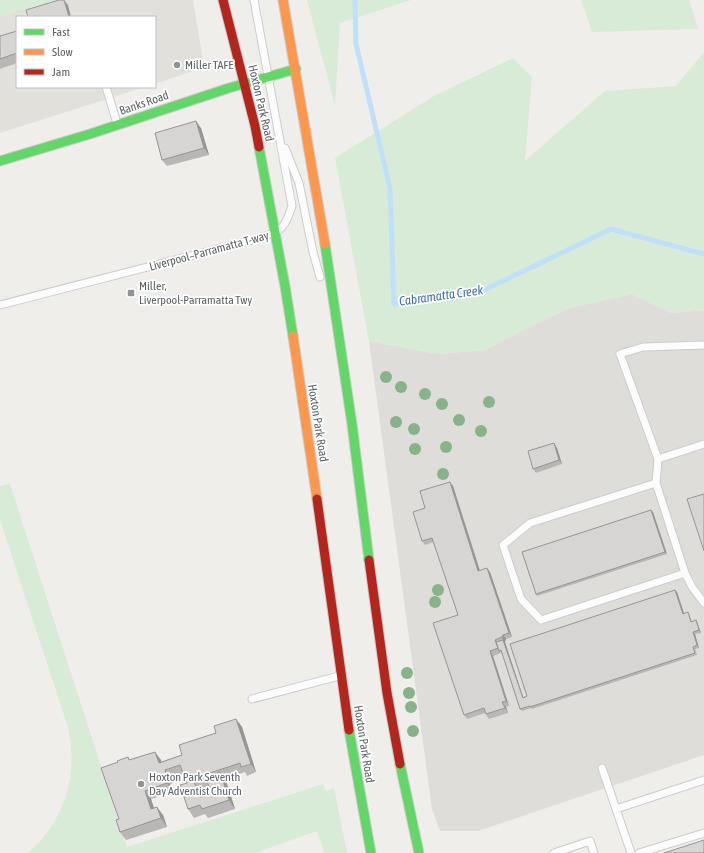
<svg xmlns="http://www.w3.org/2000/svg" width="704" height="853" font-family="'Asap Condensed',sans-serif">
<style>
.industrial{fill:#dfddda}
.education{fill:#e2e0da}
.green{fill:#d8ebd6}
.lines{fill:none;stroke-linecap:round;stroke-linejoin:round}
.stream{stroke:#bfe0f9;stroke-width:5}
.lane-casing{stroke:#cbcccc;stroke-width:9}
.fast-casing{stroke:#cacacb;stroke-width:11}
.slow-casing{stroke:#cacacb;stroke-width:11}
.jam-casing{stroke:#cacacb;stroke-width:11}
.lane{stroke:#fdfcfc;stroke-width:7}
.fast{stroke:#63d668;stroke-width:9}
.slow{stroke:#ff974d;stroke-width:9}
.jam{stroke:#b3261e;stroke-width:9}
.tree{fill:#88b388}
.wall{fill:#b8b7b5;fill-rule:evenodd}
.shaded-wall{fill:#969594}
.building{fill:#d6d5d3;stroke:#969594;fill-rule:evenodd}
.poi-dot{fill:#919496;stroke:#fff;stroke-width:1.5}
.labels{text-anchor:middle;stroke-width:3.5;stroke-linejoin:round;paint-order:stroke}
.poi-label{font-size:12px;fill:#5f6368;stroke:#fff;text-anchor:start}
.street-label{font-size:12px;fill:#5f6368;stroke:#fff}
.water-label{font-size:13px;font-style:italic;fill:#4174aa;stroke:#fff}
</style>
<rect width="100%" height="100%" fill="#efeeea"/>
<path class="industrial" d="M632,294L671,313L704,310V755L478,831H440L432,809L369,341L438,354L485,350L521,331L569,308Z"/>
<path class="education" d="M0,0H193L203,60L196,70L155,84V17H17V87H145L0,133Z"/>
<path class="green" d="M0,0H62L31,16L28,8L0,17Z
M307,0H411L340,23L335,105Z
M581,0H689L698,29L592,32Z
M704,52V310L671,313L632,294L569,308L521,331L485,350L438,354L369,341L335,158L434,96L513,58L532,77L525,161L605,91L676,86Z
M10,484L127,847L323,784L326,791L334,788L347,853H325L317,831L255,853H28C58,828 75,787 71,748C71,741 69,734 68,727L0,520V486Z"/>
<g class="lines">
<path class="stream" d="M355,0L356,44L390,188L394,304L482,291L611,229L704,254"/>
<defs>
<path id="lane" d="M106,87L117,123
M285,148L299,183L313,252L320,277
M0,305L260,238C282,231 285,228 292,206L254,0
M704,345L643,347L620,354L658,459L656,483L685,573L692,587L704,603
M658,459L704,444
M656,483L530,523L503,545L521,599L541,620L685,573
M252,699L339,676
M602,768L631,853
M616,809L704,780
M554,853L590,841L594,853
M639,853L704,833"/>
<path id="fast" d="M259,147L285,286L293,336
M0,161L90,134L229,88L296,69
M325,244L352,424L369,560
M349,730L371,853
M400,764L419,853"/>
<path id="slow" d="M283,0L325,244
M293,336L317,499"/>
<path id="jam" d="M223,0L255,126L259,147
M317,499L349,730
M369,560L387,693L400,764"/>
</defs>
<use href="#lane" class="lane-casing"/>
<use href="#fast" class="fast-casing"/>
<use href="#slow" class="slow-casing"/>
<use href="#jam" class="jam-casing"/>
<use href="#lane" class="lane"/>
<use href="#fast" class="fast"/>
<use href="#slow" class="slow"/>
<use href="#jam" class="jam"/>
</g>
<g class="tree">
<circle cx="386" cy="377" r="6"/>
<circle cx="401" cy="387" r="6"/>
<circle cx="425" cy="394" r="6"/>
<circle cx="489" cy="402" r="6"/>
<circle cx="442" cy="404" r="6"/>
<circle cx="459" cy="420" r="6"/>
<circle cx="396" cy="422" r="6"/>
<circle cx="414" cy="429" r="6"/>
<circle cx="481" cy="431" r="6"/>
<circle cx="446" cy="447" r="6"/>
<circle cx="415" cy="449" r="6"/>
<circle cx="443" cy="474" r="6"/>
<circle cx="438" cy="590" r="6"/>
<circle cx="435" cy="602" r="6"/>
<circle cx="407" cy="673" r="6"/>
<circle cx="409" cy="693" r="6"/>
<circle cx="411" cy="707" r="6"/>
<circle cx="413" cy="731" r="6"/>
</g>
<path class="wall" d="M17,31V63L0,69V36Z
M201,128L209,155L167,166L162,160Z
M557,448L562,464L536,473L533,469Z
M453,486L480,570L490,572L512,637L506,639L505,642L523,697L527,696L677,592L684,614H689L692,622L696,620L697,622L701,633L695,634L699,648L695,649L697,655L532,709L531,708L522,711L520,709L502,653H501L493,656L509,706L506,707L508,713L489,719L485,713L467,719L464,715L458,615L434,542L425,545L422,541L425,508Z
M653,512L667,554L537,596L536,594Z
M236,719L242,727L256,772L247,776L245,772L224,779L226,781L235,809L208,818L205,814L194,818L188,809L187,783L183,774L171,778L173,783L170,784L173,792L151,799L154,808L163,815L167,827L126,840L120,832L119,819L128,757L130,760L155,752L161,762L182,755ZM209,787L211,794L202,796L200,790Z"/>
<path class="shaded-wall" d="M64,0L68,5L71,17H69Z
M196,121L201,128L209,155L204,148Z
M554,443L557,448L562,464L559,460Z
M450,482L453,486L481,575L478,571Z
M651,510L653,512L667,554L665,552Z
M487,568L490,572L512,637L509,633Z
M675,590L677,592L685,616L683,614Z
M696,620L697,622L701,633L699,630Z
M693,632L695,634L699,648L697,645Z
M503,635L506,639L505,642L524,700L523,698L503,640L502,637Z
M490,651L493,656L509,706L506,701Z
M502,702L506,707L508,713L505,708Z
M236,719L242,727L256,772L251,764Z
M155,752L161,760L164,771L159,763Z
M165,770L171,778L173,783L167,775Z
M220,772L226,781L235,809L229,800Z
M165,776L170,784L173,792L167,783Z
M194,782L200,790L205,806L200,797Z
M145,791L151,799L157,817L151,809Z
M157,807L163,815L167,827L161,818Z"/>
<path class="building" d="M59,0H64L69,17H28L26,10Z
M17,31V53L0,59V36Z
M196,121L204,148L162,160L155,133Z
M554,443L559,460L533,469L528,451Z
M450,482L478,571L487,568L509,633L503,635L502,637L495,640L498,648L490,651L506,701L502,702L505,708L486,714L484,708L464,715L433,623L458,615L432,538L422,541L413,512L425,508L420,491Z
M704,494V551L687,499Z
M651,510L665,552L536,594L522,552Z
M675,590L683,614L688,612L691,622L696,620L699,630L693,632L697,645L693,647L695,653L530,707V706L520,709L501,650L499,651L496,642L503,640L523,698L527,696L510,644Z
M236,719L251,764L241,767L240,763L210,773L211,776L220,772L229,800L202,809L200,805L188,809L180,785L187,783L180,765L165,770L167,775L165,776L167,783L145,791L151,809L157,807L161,818L120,832L116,820L119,819L101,768L118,762L117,761L128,757L129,760L155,752L159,763L182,755L179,745L216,733L214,726ZM206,778L211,794L200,797L194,782Z
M704,840V853H664Z"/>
<g class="poi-dot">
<circle cx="177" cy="65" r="4"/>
<rect x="127" y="289" width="8" height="8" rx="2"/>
<circle cx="141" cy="784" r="4"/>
</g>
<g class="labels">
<g class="poi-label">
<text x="185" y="69">Miller TAFE</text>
<text x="139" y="290">Miller,<tspan x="139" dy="14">Liverpool-Parramatta Twy</tspan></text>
<text x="149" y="781">Hoxton Park Seventh<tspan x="149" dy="14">Day Adventist Church</tspan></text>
</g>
<g class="street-label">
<text transform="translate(144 103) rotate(-19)" y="4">Banks Road</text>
<text transform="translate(261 103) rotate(77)" y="4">Hoxton Park Road</text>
<text transform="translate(209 251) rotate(-15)" y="4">Liverpool–Parramatta T-way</text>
<text transform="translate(318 423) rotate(81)" y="4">Hoxton Park Road</text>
<text transform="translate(364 744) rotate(81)" y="4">Hoxton Park Road</text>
</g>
<g class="water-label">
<text transform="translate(441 295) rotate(-8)" y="5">Cabramatta Creek</text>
</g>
</g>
<rect x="16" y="16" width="140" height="72" fill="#ffffff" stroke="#bfc1c3"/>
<rect x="24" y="29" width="20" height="6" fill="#63d668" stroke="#bfc1c3"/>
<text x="52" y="36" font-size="12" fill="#5f6368">Fast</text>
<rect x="24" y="49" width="20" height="6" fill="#ff974d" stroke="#bfc1c3"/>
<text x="52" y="56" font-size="12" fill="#5f6368">Slow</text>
<rect x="24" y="69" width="20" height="6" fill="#b3261e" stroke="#bfc1c3"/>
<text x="52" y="76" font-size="12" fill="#5f6368">Jam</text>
</svg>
